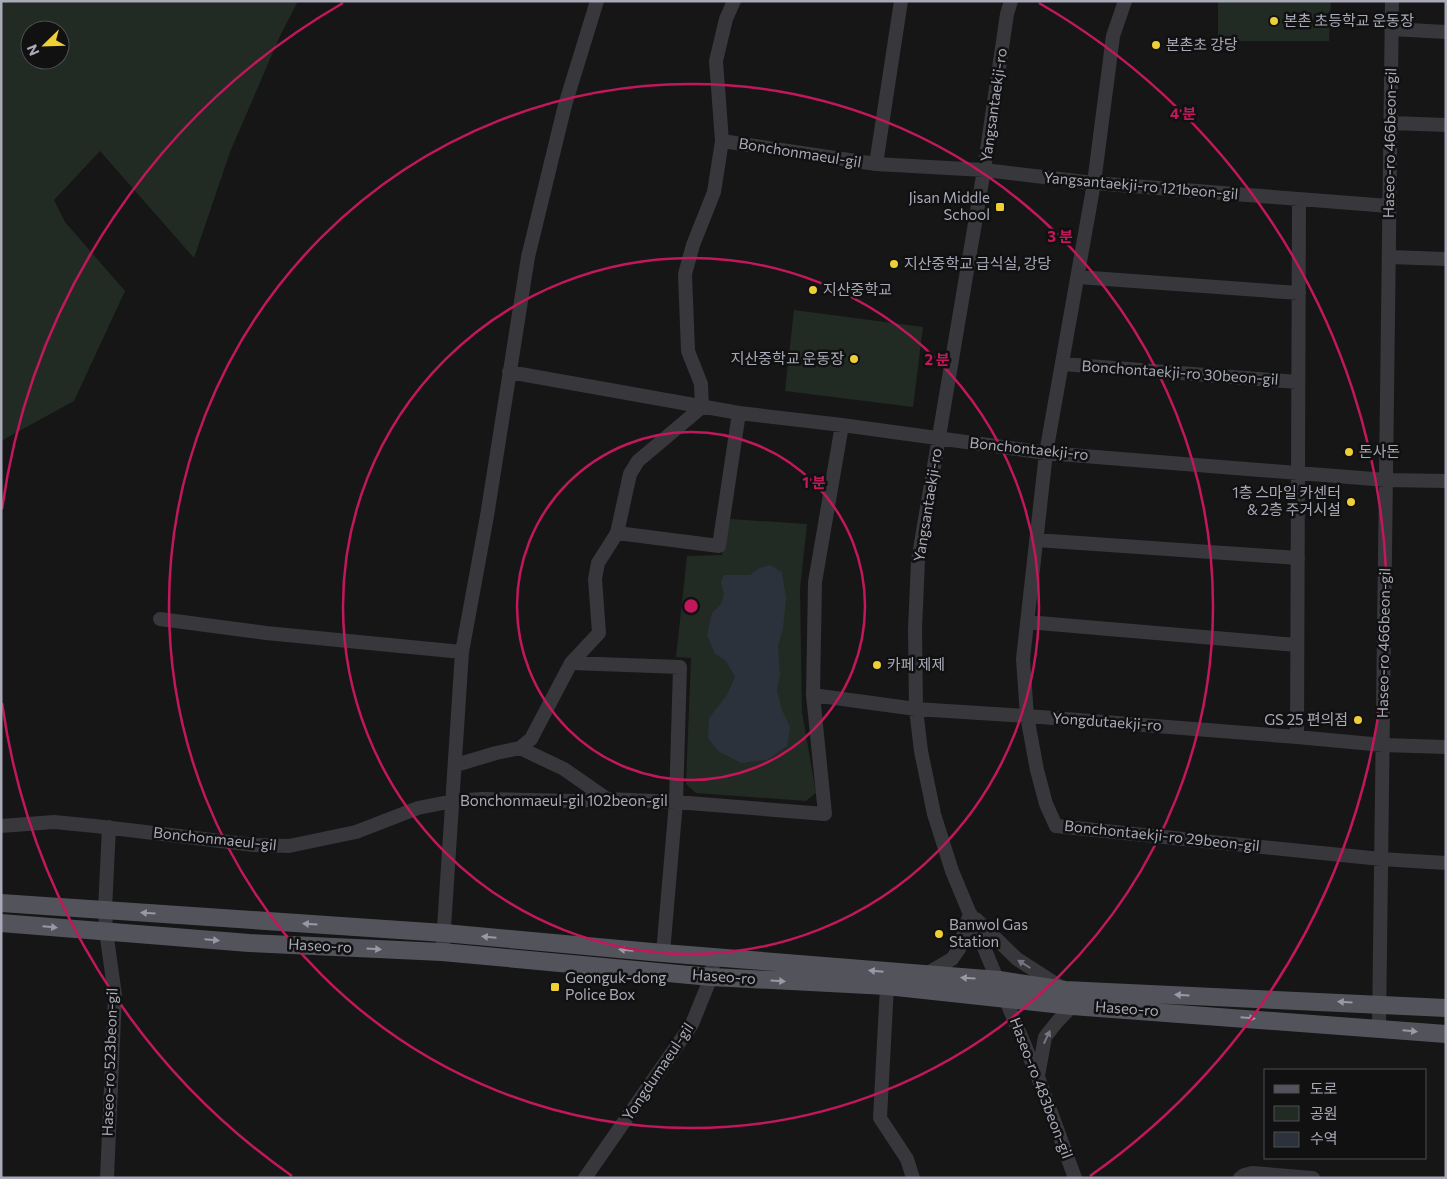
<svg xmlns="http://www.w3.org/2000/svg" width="1447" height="1179" font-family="Commissioner,'Noto Sans KR',sans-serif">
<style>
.green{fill:#222a24;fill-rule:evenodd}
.water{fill:#2c323b}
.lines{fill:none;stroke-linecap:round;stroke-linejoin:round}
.minor{stroke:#37373c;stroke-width:14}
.major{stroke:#53535b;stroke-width:18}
.oneway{fill:#9799a5}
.oneway2{fill:#757680}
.ring{fill:none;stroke:#c2185b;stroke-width:2.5}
.poi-dot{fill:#efcf36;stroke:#111112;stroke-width:2}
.labels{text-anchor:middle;stroke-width:5;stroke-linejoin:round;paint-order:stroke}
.poi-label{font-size:15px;fill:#a8aab7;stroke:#111112;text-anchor:start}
.street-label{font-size:15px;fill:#a8aab7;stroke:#111112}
.centre{fill:#c2185b;stroke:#111112;stroke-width:2.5}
.ring-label{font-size:15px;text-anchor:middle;font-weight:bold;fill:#c2185b;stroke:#111112;stroke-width:5;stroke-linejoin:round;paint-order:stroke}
</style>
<rect width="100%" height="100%" fill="#161617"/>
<path class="green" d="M1,1H298L280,36L230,152L194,258L100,151L54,200L65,222L125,291L74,401L1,441ZM30,30H60V60H30Z
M1218,1H1331L1329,41H1218Z
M794,310L923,327L913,407L785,391Z
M730,519L807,524L800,589L802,712L816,793L806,801L696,793L686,784L691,658L676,657L687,556L722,555Z"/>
<path class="water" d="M770,565L782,572L786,598L783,628L778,646L780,675L777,691L782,710L790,727L787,746L767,760L741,763L718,751L708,738L709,718L727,695L735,677L726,661L715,654L707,635L712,613L721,604L724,595L721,582L724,575H750L759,568Z"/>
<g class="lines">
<path class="minor" d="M901,1L876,164L984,170L1094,183L1389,206
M1011,1L1007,14L984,170L918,561L915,629L916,709L921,751L934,814L952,871L1038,1077L1075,1178
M1125,1L1113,36L1094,183L1046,453L1023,659L1027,716L1037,770L1046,804L1056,826L1381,859L1446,863
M1391,29L1446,32
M1390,123L1446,125
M722,141L876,164
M1389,257L1446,259
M1078,277L1299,293
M1062,364L1298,382
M509,372L739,413L842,425L1046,453L1386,480L1446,481
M702,407L701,384L688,351L685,274L693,245L714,192L722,141L716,61L726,19L734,1
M617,533L719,546L739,413
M1036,540L1298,558
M160,619L266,633L462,652L487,516L528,257L565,105L597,1
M1027,622L1297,645
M571,663L680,667L676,802L663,953
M813,695L916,709L1027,716L1297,737L1383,745L1446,747
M1297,737L1299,199
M520,748L564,769L607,799
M456,765L496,753L520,748L531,739L571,663L599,633L595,579L598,563L617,533L630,474L638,461L702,407
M1,826L54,822L95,826L254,845L289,846L356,832L418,808L453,801L482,799L574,801L607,799L676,802L825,814L813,695L815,582L842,425
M976,919L1017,959L1062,988
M443,943L462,652
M924,975L952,959L959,949L970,913
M887,986L880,1118L907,1159L913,1178
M1379,1029L1392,1
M1038,1076L1045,1037L1057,1022L1072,1006
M107,1178L115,995L106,931L105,910L109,827
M585,1178L692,1024L711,977L714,958
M1240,1178L1244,1175L1252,1173L1313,1178"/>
<path class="major" d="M1,903L444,933L663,953L999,980L1065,990L1446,1008
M1,923L249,943L442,952L711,977L887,986L1072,1006L1446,1034"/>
</g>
<defs><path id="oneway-solid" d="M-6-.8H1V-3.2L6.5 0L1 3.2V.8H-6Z" transform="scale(1.25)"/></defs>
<g class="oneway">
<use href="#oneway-solid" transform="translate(148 913) rotate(-176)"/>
<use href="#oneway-solid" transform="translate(310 924) rotate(-176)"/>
<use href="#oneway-solid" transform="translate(50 927) rotate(5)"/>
<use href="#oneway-solid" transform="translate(489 937) rotate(-175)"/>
<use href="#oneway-solid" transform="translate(212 940) rotate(5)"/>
<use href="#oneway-solid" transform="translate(374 949) rotate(3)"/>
<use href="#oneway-solid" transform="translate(626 950) rotate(-175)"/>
<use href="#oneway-solid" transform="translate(876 971) rotate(-175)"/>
<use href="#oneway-solid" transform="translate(968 978) rotate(-176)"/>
<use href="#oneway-solid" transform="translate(778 981) rotate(3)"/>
<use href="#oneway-solid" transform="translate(1182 995) rotate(-177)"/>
<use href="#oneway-solid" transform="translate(1345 1002) rotate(-177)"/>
<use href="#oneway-solid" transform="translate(1248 1018) rotate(5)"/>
<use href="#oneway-solid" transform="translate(1410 1031) rotate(5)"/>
</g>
<g class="oneway2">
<use href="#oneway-solid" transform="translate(1024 964) rotate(-148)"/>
<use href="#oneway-solid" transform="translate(1047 1037) rotate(-65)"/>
</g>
<g class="ring">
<circle cx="691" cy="606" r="174"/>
<circle cx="691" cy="606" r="348"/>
<circle cx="691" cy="606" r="522"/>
<path d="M292 1176A696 696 0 0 1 2 703M2 509A696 696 0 0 1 343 3M1039 3A696 696 0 0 1 1090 1176"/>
</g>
<g class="poi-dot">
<circle cx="1274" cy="21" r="5"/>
<circle cx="1156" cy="45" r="5"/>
<rect x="995" y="202" width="10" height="10" rx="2.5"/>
<circle cx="894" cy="264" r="5"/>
<circle cx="813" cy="290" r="5"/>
<circle cx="854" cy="359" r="5"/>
<circle cx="1349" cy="452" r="5"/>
<circle cx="1351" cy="502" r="5"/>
<circle cx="877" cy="665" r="5"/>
<circle cx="1358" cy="720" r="5"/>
<circle cx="939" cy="934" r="5"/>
<rect x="550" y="982" width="10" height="10" rx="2.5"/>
</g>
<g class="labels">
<g class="poi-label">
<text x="1284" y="26">본촌 초등학교 운동장</text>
<text x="1166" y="50">본촌초 강당</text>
<text x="990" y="203" text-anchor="end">Jisan Middle<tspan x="990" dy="17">School</tspan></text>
<text x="904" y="269">지산중학교 급식실, 강당</text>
<text x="823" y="295">지산중학교</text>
<text x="844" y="364" text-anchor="end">지산중학교 운동장</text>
<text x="1359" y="457">돈사돈</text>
<text x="1341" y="498" text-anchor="end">1층 스마일 카센터<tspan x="1341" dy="17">&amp; 2층 주거시설</tspan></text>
<text x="887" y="670">카페 제제</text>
<text x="1348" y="725" text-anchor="end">GS 25 편의점</text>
<text x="949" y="930">Banwol Gas<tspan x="949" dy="17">Station</tspan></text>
<text x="565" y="983">Geonguk-dong<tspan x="565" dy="17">Police Box</tspan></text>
</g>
<g class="street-label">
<text transform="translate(994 105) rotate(-82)" y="5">Yangsantaekji-ro</text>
<text transform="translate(1390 143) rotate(-89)" y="5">Haseo-ro 466beon-gil</text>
<text transform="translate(800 153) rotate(9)" y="5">Bonchonmaeul-gil</text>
<text transform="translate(1141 186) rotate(5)" y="5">Yangsantaekji-ro 121beon-gil</text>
<text transform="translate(1180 373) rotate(4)" y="5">Bonchontaekji-ro 30beon-gil</text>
<text transform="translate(1029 449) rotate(6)" y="5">Bonchontaekji-ro</text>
<text transform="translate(928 505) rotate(-81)" y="5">Yangsantaekji-ro</text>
<text transform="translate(1384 643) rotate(-89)" y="5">Haseo-ro 466beon-gil</text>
<text transform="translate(1107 722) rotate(4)" y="5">Yongdutaekji-ro</text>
<text x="564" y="806">Bonchonmaeul-gil 102beon-gil</text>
<text transform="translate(1162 836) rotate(6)" y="5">Bonchontaekji-ro 29beon-gil</text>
<text transform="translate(215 839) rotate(6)" y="5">Bonchonmaeul-gil</text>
<text transform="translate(320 946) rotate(3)" y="5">Haseo-ro</text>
<text transform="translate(724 977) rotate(4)" y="5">Haseo-ro</text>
<text transform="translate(1127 1009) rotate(4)" y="5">Haseo-ro</text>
<text transform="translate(110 1062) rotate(-88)" y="5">Haseo-ro 523beon-gil</text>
<text transform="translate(658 1072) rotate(-56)" y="5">Yongdumaeul-gil</text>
<text transform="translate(1041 1088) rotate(69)" y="5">Haseo-ro 483beon-gil</text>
</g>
</g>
<circle cx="691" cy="606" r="8" class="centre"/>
<g class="ring-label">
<text x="1183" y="119">4 분</text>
<text x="1060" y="242">3 분</text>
<text x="937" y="365">2 분</text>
<text x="814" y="488">1 분</text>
</g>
<rect width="1447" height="1179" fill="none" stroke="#a8aab7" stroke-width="5"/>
<rect x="1264" y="1069" width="162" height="90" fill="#111112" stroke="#4d4e54"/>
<rect x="1274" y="1085" width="25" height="8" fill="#53535b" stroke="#4d4e54"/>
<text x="1310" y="1094" font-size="15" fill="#a8aab7">도로</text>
<rect x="1274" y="1106" width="25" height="15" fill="#222a24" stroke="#4d4e54"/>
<text x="1310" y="1119" font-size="15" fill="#a8aab7">공원</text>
<rect x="1274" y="1132" width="25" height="15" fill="#2c323b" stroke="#4d4e54"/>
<text x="1310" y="1144" font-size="15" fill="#a8aab7">수역</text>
<g transform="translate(45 45) rotate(247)"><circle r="24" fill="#111112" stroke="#4d4e54"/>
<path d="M0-4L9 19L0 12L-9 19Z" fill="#efcf36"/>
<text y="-8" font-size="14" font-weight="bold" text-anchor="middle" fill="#a8aab7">N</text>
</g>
</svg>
